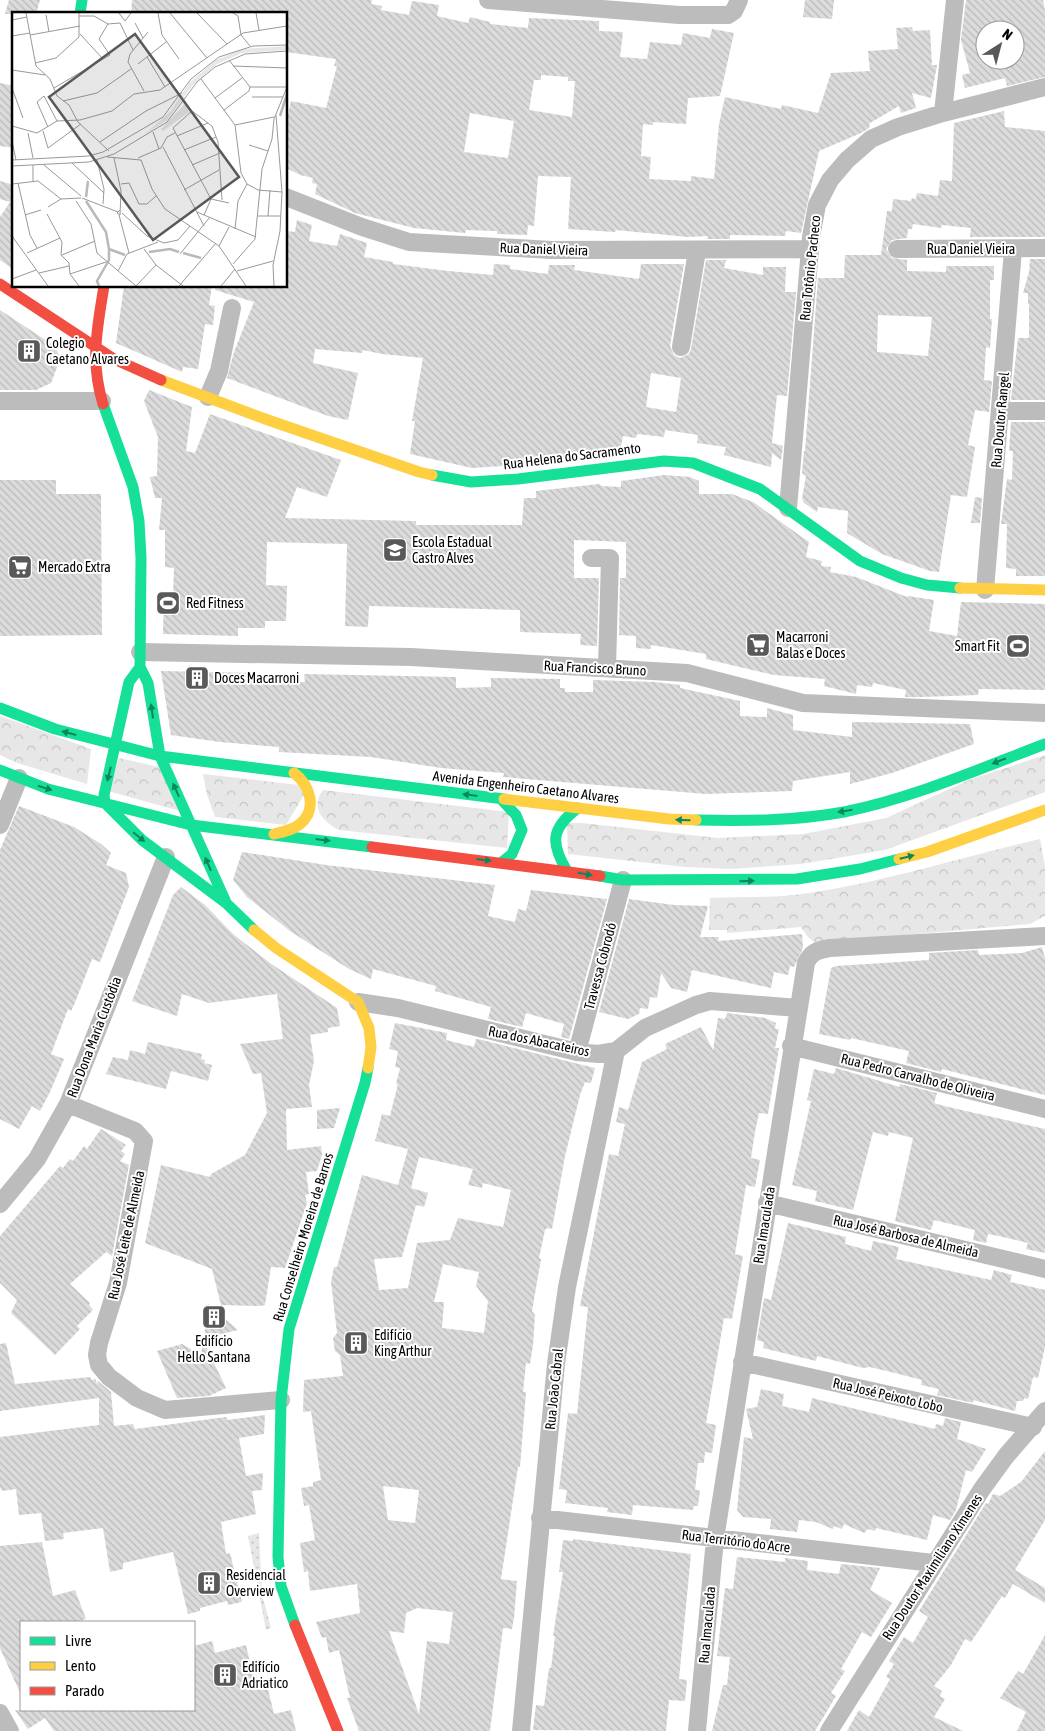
<svg xmlns="http://www.w3.org/2000/svg" width="1045" height="1731" font-family="'Asap Condensed',sans-serif">
<style>
.forest{fill:url(#forest-crowns)}
.garden{fill:url(#garden-dots)}
.building{fill:url(#building-back-hatch);fill-rule:evenodd}
.lines{fill:none;stroke-linecap:round;stroke-linejoin:round}
.street{stroke:#bcbcbc;stroke-width:18}
.fast{stroke:#16e098;stroke-width:11}
.slow{stroke:#ffcf43;stroke-width:11}
.jam{stroke:#f24e42;stroke-width:11}
.oneway{fill:#0d865b}
.labels{text-anchor:middle;stroke-width:4;stroke-linejoin:round;paint-order:stroke}
.street-label{font-size:14px;fill:#000;stroke:#fff}
.poi-label{font-size:14px;fill:#000;stroke:#fff;text-anchor:start}
.inset-river{fill:none;stroke:#b9b9b9;stroke-width:2.5}
.inset-road{fill:none;stroke:#999;stroke-width:1}
.view{fill:#595959;fill-opacity:0.15;stroke:#595959;stroke-width:2.5}
.inset-edge{fill:none;stroke:#000;stroke-width:2.5}
</style>
<defs>
<pattern id="forest-crowns" width="20" height="18" patternUnits="userSpaceOnUse" patternTransform="scale(1.25)"><rect width="20" height="18" fill="#e7e7e7"/><path d="M2 6a3 3 0 1 1 6 0M12 15a3 3 0 1 1 6 0" fill="none" stroke="#c4c4c4"/></pattern>
<pattern id="garden-dots" width="8" height="8" patternUnits="userSpaceOnUse" patternTransform="scale(1.25)"><rect width="8" height="8" fill="#e7e7e7"/><path d="M2 2h.1M6 6h.1" fill="none" stroke="#c4c4c4" stroke-width="1.8" stroke-linecap="round"/></pattern>
<pattern id="building-back-hatch" width="6" height="6" patternUnits="userSpaceOnUse" patternTransform="scale(1.25)"><rect width="6" height="6" fill="#dbdbdb"/><path d="M-1 5l2 2M0 0l6 6M5-1l2 2" fill="none" stroke="#bababa"/></pattern>
</defs>
<rect width="100%" height="100%" fill="#fff"/>
<path class="forest" d="M0,716L91,749L87,784L17,763L0,755Z
M1045,755V792L885,850L801,864L731,869L685,867L568,854L567,823H582L718,838L803,834L886,818L969,780Z
M119,758L159,767L180,811L108,791Z
M203,774L299,785L304,795L286,825L215,817L207,795Z
M323,790L509,812L507,848L339,830C322,821 310,807 323,790Z
M1040,839L1045,866V916L1030,924L815,943L808,937L801,927L727,933V930H709L710,898C743,897 777,898 809,893C888,881 963,857 1040,839Z"/>
<path class="garden" d="M259,1533L262,1594L271,1628L266,1630L248,1536Z"/>
<path class="building" d="M9,0H40L36,14H5Z
M132,0H372L371,4L382,6L381,10L409,15L412,1L439,5L437,16L468,23L470,17L490,22V24L528,28L529,18L599,21V31L623,32L620,57L647,59L650,42L681,45L683,33L710,38L712,29L734,33L720,96L688,98L686,124L653,122V125L643,124L641,156L651,157L649,179L691,181V176L714,179L719,124L725,97L781,109L782,105L818,113L831,73L870,71L868,51L898,49L896,28L912,27L913,31L930,30L932,65H937L931,98L912,93L916,108L901,113L899,106L870,123L869,128L861,133L819,151L801,233L786,231L785,236L730,235V239H707L708,236L688,237L616,230L615,232L568,229L571,177L538,176L534,226L528,225L527,235L497,234V231L466,230L465,233L414,228L355,213L315,194L317,184L312,183L313,178L300,175L286,168V125L291,101L326,108L337,66H334L336,59L286,52V14H131ZM541,75L568,77V81H575L572,117L529,110L534,80H541ZM470,113L514,121L508,158L464,152Z
M805,0H834L832,19L803,17Z
M966,0H1043L1045,11V77L1007,86L1005,78L965,88L962,75L970,73L961,40ZM985,30H1015V60H985Z
M0,83L14,86V148L0,146Z
M1004,111L1005,127L1045,131V237H970L971,228L942,225L941,228L913,224L912,229H908L907,238L892,240L886,249L892,258L907,260V271L946,272V266H994V280H990V319H992L990,348L986,347L984,380L992,381L989,412L975,410L968,445L975,447L967,497L951,495L939,572L930,571L882,554L847,533L848,511L818,507L817,512L804,503L802,498L806,476L802,473L804,451H805L818,278H844L845,255H881L887,211H892L893,199L911,201L912,198L916,199L917,193L938,196L940,180L952,181L954,123ZM878,315L932,317L928,356L877,352Z
M0,181L14,185V270L0,260V217L10,202L0,199Z
M297,220L312,225L309,241L337,246L340,234L367,243L364,257L393,262V264L448,271L493,275L494,264L510,265V269L548,274L549,265H575L574,270L639,279L641,264H684L670,346L674,355L680,358L689,354L691,349L706,260H726L724,268L763,275V267H786L785,292H796L787,396L777,395L772,443L783,446L781,460L772,453L771,467L724,455L726,447L697,443L698,435L665,430L664,437L637,434L636,438L623,436L620,451L517,465L472,468L410,454L415,421H412L423,358L382,354L363,350L362,353L315,349L313,363L358,373L348,420L328,416L227,378L234,352L254,302L215,290L216,286H286V231L295,232ZM651,373L681,378L676,412L646,407Z
M1030,259H1045V400H1011L1018,338H1029V304H1028V293H1023L1029,272Z
M124,286H212L209,305L215,306L213,325L205,324L198,369L183,367L182,372L116,343Z
M0,310L53,345L61,357L51,383L36,390H0Z
M149,390L192,407L186,451L195,453L210,414L341,460L327,497L297,487L285,518L416,521V525H522L524,498H536V491L599,484L602,486L621,487V481L664,475L690,477L699,481V494H732L753,502L809,542L806,557L822,561L821,566L831,567L830,572L856,577L907,597L908,596L934,600L929,631L957,636L961,602L1045,604V690L979,689L978,695L922,697H905L906,690L873,683L872,687L857,685L856,694L824,686L825,679L774,675L706,659V654L651,645V649L636,648V636L619,635L620,578H626V542L574,540V578H599L597,646L580,645L581,634L520,632V610L369,606L368,627L345,626L347,544L267,542L266,585L287,586L286,621H265V628H238V636L163,634L164,594H173L174,568L165,567V530H159L162,498H155L150,477L157,476L158,437L144,401Z
M1011,422H1045V576H1016V569L1006,568L1007,524H1001L1007,479L1012,480L1013,451H1009Z
M0,480H56V494H101L102,635L0,636Z
M975,497L982,498L980,523H971Z
M161,671L255,673L256,683L305,682L304,674L456,677V688L491,687V678L560,679V688H565V692H593V680L655,682L680,685V688L740,701V716L767,717V708L793,715V730L852,737V722L970,724L974,744L892,773L850,784V772L793,781L792,791L706,794L503,777L504,773L441,768L371,757L279,752V747L220,742L171,735Z
M19,806L74,827L101,844L111,853L106,865L126,873L129,887L100,962L92,959L74,1005L71,1011L68,1009L51,1054L64,1059L50,1092L40,1111L32,1106L19,1129L0,1119V850Z
M242,852L326,865L495,885L488,916L515,922L518,909L526,911L531,890L607,899L569,1039L561,1037L564,1024L526,1013L522,1027L488,1019L491,1007L435,991L436,986L373,969L371,979L349,969L290,931L247,897L233,880Z
M181,887L205,905L233,934L270,963L337,1008L340,1026L328,1028V1032L310,1035L314,1061L309,1085L312,1107L286,1109L287,1150L321,1146L322,1155L317,1171L306,1172L309,1194L305,1195L307,1203L285,1268L271,1267L265,1305L260,1306L221,1305L212,1269L145,1243L161,1165L210,1177L211,1174L245,1155L267,1113L261,1073L253,1074L240,1044L283,1039L277,994L209,1003L182,994L177,1016L132,1001L173,895Z
M629,899L674,905L708,906L700,937H719L718,941L802,934L803,948L794,967L790,966L788,975L774,972L771,988L692,970L687,992L671,988L661,973L657,998L650,997L648,1009L640,1008L639,1014L628,1019L599,1012Z
M1042,947L1045,958V1095L942,1069L941,1072L906,1063L909,1051L851,1038L850,1040L819,1034L831,968L836,966L929,960V953L978,950L979,955L1022,953Z
M727,1013L765,1018L776,1023L775,1029H779L775,1048H779L768,1114L759,1113L755,1132L751,1158L760,1160L755,1187L746,1185L735,1254L743,1256L732,1319L724,1318L706,1423L716,1425L712,1453L705,1452L704,1463H698L695,1490H700L698,1506H694L693,1510L633,1505L632,1515L607,1512L608,1508L565,1503L567,1490L559,1489L568,1413L577,1414L588,1307L580,1306L609,1154L618,1156L625,1124L616,1122L619,1107L628,1110L642,1062L667,1049L665,1044L701,1027L713,1050L718,1018L725,1019Z
M395,1023L447,1033L446,1040L474,1047L476,1039L482,1040L595,1068L591,1083L585,1082L580,1095L565,1156L552,1229L547,1228L545,1230L539,1258L541,1259L532,1311L535,1315L533,1345L530,1364L526,1363L523,1392H526L520,1467H518L501,1579L517,1581L514,1618L512,1629L503,1628L490,1731H359L347,1698H350L339,1650L329,1653L326,1637L322,1638L316,1622L360,1613L357,1584L310,1591L308,1571L304,1572L300,1543L315,1540L309,1505L304,1506L301,1488L313,1486V1482L321,1480L311,1411L303,1412L304,1380L343,1376L340,1355L335,1351L333,1338L337,1333L331,1282L334,1267H337L362,1175L398,1185L408,1149L375,1141L382,1114L390,1116L398,1084H396L400,1068L395,1067L398,1051L389,1049ZM419,1157L473,1169L468,1185L482,1188L483,1183L511,1190L503,1227L458,1218L450,1240L417,1243L408,1288L379,1290L374,1259L402,1257L416,1205L424,1207L428,1193L411,1188ZM443,1264L479,1272L476,1286L488,1301L484,1333L442,1328L444,1302H434ZM383,1486L419,1490L415,1523L388,1520ZM417,1608L453,1612L449,1644L427,1641L419,1714L389,1631L404,1633L406,1613Z
M148,1042L202,1054L201,1059L205,1060L204,1063L212,1065L208,1081L171,1071L166,1089L106,1074L113,1057L128,1060L130,1050L145,1054Z
M836,1068L900,1087V1084L937,1093L934,1103L944,1106L1045,1129V1253L1026,1249L1028,1243L999,1236L988,1234L986,1243L973,1240L975,1230L934,1220L931,1230L895,1221L913,1138L889,1132L888,1136L873,1132L853,1210L815,1201L817,1191L792,1185L811,1101L807,1100L814,1069L834,1074Z
M340,1108L334,1128L317,1129V1110Z
M101,1129L126,1145L121,1151L125,1154L120,1161L129,1165L112,1256L106,1252L70,1284L90,1303L89,1305L93,1310L77,1326L80,1329L55,1355L11,1313L17,1300L0,1283V1236L60,1166L63,1168L70,1159L73,1161L84,1146L87,1149Z
M788,1223L846,1237L845,1244L871,1251L873,1241L899,1247L896,1259L991,1280L994,1270L1012,1275L1010,1282L1045,1290V1347L1038,1378L1033,1377L1028,1399L1024,1398L1023,1401H1017L1015,1411L973,1400V1403L937,1395L939,1389L921,1385L922,1380L895,1373L870,1367L863,1368L817,1356L816,1361L763,1348L764,1342L757,1340L764,1298L771,1300Z
M208,1304L238,1330L204,1338Z
M203,1340L226,1388L209,1396L177,1398L157,1351L182,1344L201,1355Z
M6,1343L15,1384L91,1377V1380L96,1379L97,1385L98,1381L111,1392L114,1426L133,1424L135,1429L226,1417L227,1420L265,1415L264,1434L239,1438L246,1476L263,1473L262,1490L252,1491L256,1514L221,1522L226,1554L230,1553L242,1602L228,1605L227,1601L200,1608V1611L188,1614L173,1552L123,1563V1569L110,1572L103,1528L63,1533L64,1539L45,1541L41,1513L19,1515L16,1489L2,1491L0,1487V1437L99,1425V1398L0,1411V1344Z
M761,1389L784,1394L782,1406L809,1412L812,1398L935,1429L936,1424L943,1426L945,1418L961,1422L957,1439L986,1449L972,1472L966,1470L956,1510L950,1520L933,1515L927,1540L876,1528L875,1531L868,1529L864,1533L844,1524L842,1529L834,1526L833,1529L816,1522L799,1520L797,1532L770,1529L771,1519L743,1517L737,1510L744,1437L753,1439L746,1409L757,1407Z
M1045,1451V1520L1015,1570L1045,1588V1603L1013,1584L1005,1598L1002,1596L971,1642L965,1639L951,1665L934,1686L942,1691L940,1696L945,1699L934,1717L963,1731H847L859,1710L869,1717L890,1679L886,1677L894,1664L889,1661L904,1637L913,1643L928,1617L919,1611L986,1503L988,1504L993,1494L1000,1496L1021,1482Z
M573,1539L691,1554L679,1679L687,1680L685,1701L669,1700L666,1731L533,1730L536,1705L544,1706L549,1668H551L555,1636H553L563,1572H559L563,1540L573,1541Z
M42,1542L53,1596L75,1590L86,1619L77,1622H21V1695L0,1648V1546Z
M737,1557L785,1562V1558L808,1561L807,1570L839,1574L841,1564L880,1568L870,1590L892,1603L871,1637L862,1632L841,1669L845,1671L831,1693L836,1696L815,1731H712L723,1685H727L730,1657L717,1656L725,1588L733,1589Z
M1045,1635V1731H1017L1026,1712L1000,1698L1018,1671L1023,1674Z
M212,1641L215,1653L246,1645L256,1688L267,1685L274,1714L291,1710L296,1731H54L45,1718L28,1729L15,1710H194V1646Z"/>
<g class="lines">
<path class="street" d="M488,0L679,15H728L734,11L739,0
M943,113L955,0
M286,197L362,227L409,242L552,250L810,249
M897,249L1045,248
M681,347L697,251
M208,397L219,371L232,308
M0,401H102
M1001,411H1045
M788,508L811,237L817,205L830,180L847,160L871,139L898,127L943,113L1045,87
M591,558H610L607,668
M985,590L1013,250
M140,652L411,657L687,673L803,703L1045,713
M0,825L19,778
M358,1002L398,1008L577,1052L598,1054L616,1051L645,1028L696,1005L710,1001L798,1008
M791,1046L1045,1109
M577,1052L623,880
M68,1104L135,1131L144,1141L118,1283L99,1343L97,1355L99,1365L109,1377L137,1398L165,1410L281,1400
M767,1203L1045,1269
M0,1204L37,1159L68,1104L166,857
M742,1362L1033,1427
M540,1518L933,1563
M0,1713L10,1731
M521,1731L556,1364L567,1287L616,1051
M697,1731L715,1539L806,963C811,952 818,950 830,948L1045,936
M829,1731L982,1489L1006,1456L1045,1411"/>
<path class="fast" d="M80,14L82,0
M103,404L133,487L139,521L141,558L140,667L129,682L104,795L105,803L142,840L226,903L254,930
M432,475L471,482L518,479L664,461L693,463L760,489L860,561L901,578L927,585L960,588
M140,667L148,683L160,756L225,900
M0,708L55,729L160,756L504,799
M0,770L48,789L191,825L372,847
M501,799L516,815L522,830L512,854L502,862
M696,820C745,821 795,821 844,812C913,798 979,769 1045,744
M567,871C550,843 551,828 578,808
M600,876L623,880L797,879L860,869L899,859
M295,1625L281,1586L278,1557L281,1400L289,1329L365,1083L368,1068"/>
<path class="slow" d="M161,380L268,420L419,472L432,475
M960,588L1045,590
M504,799L669,819L696,820
M274,834C283,832 293,830 300,824C318,809 310,785 294,773
M899,859L927,852L1045,810
M254,930L276,948L358,1002L369,1028L371,1047L368,1068"/>
<path class="jam" d="M0,284L114,359L161,380
M103,404C90,361 97,329 104,286
M372,847L600,876
M295,1625L338,1731"/>
</g>
<defs><path id="oneway-solid" d="M-6-.8H1V-3.2L6.5 0L1 3.2V.8H-6Z" transform="scale(1.25)"/></defs>
<g class="oneway">
<use href="#oneway-solid" transform="translate(152 711) rotate(-98)"/>
<use href="#oneway-solid" transform="translate(69 733) rotate(-165)"/>
<use href="#oneway-solid" transform="translate(999 761) rotate(159)"/>
<use href="#oneway-solid" transform="translate(109 774) rotate(104)"/>
<use href="#oneway-solid" transform="translate(45 788) rotate(18)"/>
<use href="#oneway-solid" transform="translate(176 790) rotate(-114)"/>
<use href="#oneway-solid" transform="translate(470 795) rotate(-173)"/>
<use href="#oneway-solid" transform="translate(845 811) rotate(171)"/>
<use href="#oneway-solid" transform="translate(683 820) rotate(-178)"/>
<use href="#oneway-solid" transform="translate(139 837) rotate(39)"/>
<use href="#oneway-solid" transform="translate(323 840) rotate(7)"/>
<use href="#oneway-solid" transform="translate(907 857) rotate(-14)"/>
<use href="#oneway-solid" transform="translate(484 860) rotate(7)"/>
<use href="#oneway-solid" transform="translate(208 864) rotate(-114)"/>
<use href="#oneway-solid" transform="translate(585 874) rotate(10)"/>
<use href="#oneway-solid" transform="translate(747 881) rotate(-1)"/>
</g>
<defs>
<symbol id="building-square" viewBox="-11 -11 22 22"><rect x="-9" y="-9" width="18" height="18" rx="4" fill="#595959" stroke="#fff"/><path d="M-4-6H4V6H1V3H-1V6H-4ZM-2.5-4.3h1.7v1.8h-1.7ZM.8-4.3h1.7v1.8H.8ZM-2.5-1h1.7V.8h-1.7ZM.8-1h1.7V.8H.8Z" fill="#fff"/></symbol>
<symbol id="school-square" viewBox="-11 -11 22 22"><rect x="-9" y="-9" width="18" height="18" rx="4" fill="#595959" stroke="#fff"/><path d="M0-5L7-2L0 1L-7-2ZM-4 1L0 2.5L4 1V4Q0 6-4 4Z" fill="#fff"/></symbol>
<symbol id="supermarket-square" viewBox="-11 -11 22 22"><rect x="-9" y="-9" width="18" height="18" rx="4" fill="#595959" stroke="#fff"/><path d="M-6-5.5h2.5l.6 2H6L4.5 2H-2.5L-4.4-4H-6ZM-1.5 3.2a1.3 1.3 0 1 0 .1 0ZM3 3.2a1.3 1.3 0 1 0 .1 0Z" fill="#fff"/></symbol>
<symbol id="stadium-square" viewBox="-11 -11 22 22"><rect x="-9" y="-9" width="18" height="18" rx="4" fill="#595959" stroke="#fff"/><path d="M0-5a6.5 5 0 1 0 0 10a6.5 5 0 1 0 0-10ZM-3.5-1.8h7v3.6h-7Z" fill="#fff"/></symbol>
</defs>
<g fill-rule="evenodd">
<use href="#building-square" x="15" y="337" width="28" height="28"/>
<use href="#school-square" x="381" y="536" width="28" height="28"/>
<use href="#supermarket-square" x="6" y="553" width="28" height="28"/>
<use href="#stadium-square" x="154" y="589" width="28" height="28"/>
<use href="#supermarket-square" x="744" y="631" width="28" height="28"/>
<use href="#stadium-square" x="1004" y="632" width="28" height="28"/>
<use href="#building-square" x="183" y="664" width="28" height="28"/>
<use href="#building-square" x="200" y="1303" width="28" height="28"/>
<use href="#building-square" x="342" y="1329" width="28" height="28"/>
<use href="#building-square" x="195" y="1569" width="28" height="28"/>
<use href="#building-square" x="211" y="1661" width="28" height="28"/>
</g>
<g class="labels">
<g class="street-label">
<text transform="translate(544 249) rotate(2)" y="5">Rua Daniel Vieira</text>
<text x="971" y="254">Rua Daniel Vieira</text>
<text transform="translate(810 268) rotate(-84)" y="5">Rua Totônio Pacheco</text>
<text transform="translate(1000 420) rotate(-85)" y="5">Rua Doutor Rangel</text>
<text transform="translate(572 456) rotate(-7)" y="5">Rua Helena do Sacramento</text>
<text transform="translate(595 668) rotate(3)" y="5">Rua Francisco Bruno</text>
<text transform="translate(526 787) rotate(7)" y="5">Avenida Engenheiro Caetano Alvares</text>
<text transform="translate(600 966) rotate(-75)" y="5">Travessa Cobrodó</text>
<text transform="translate(94 1037) rotate(-69)" y="5">Rua Dona Maria Custódia</text>
<text transform="translate(539 1041) rotate(12)" y="5">Rua dos Abacateiros</text>
<text transform="translate(918 1077) rotate(14)" y="5">Rua Pedro Carvalho de Oliveira</text>
<text transform="translate(764 1225) rotate(-81)" y="5">Rua Imaculada</text>
<text transform="translate(126 1235) rotate(-78)" y="5">Rua José Leite de Almeida</text>
<text transform="translate(906 1236) rotate(13)" y="5">Rua José Barbosa de Almeida</text>
<text transform="translate(303 1237) rotate(-73)" y="5">Rua Conselheiro Moreira de Barros</text>
<text transform="translate(554 1389) rotate(-84)" y="5">Rua João Cabral</text>
<text transform="translate(888 1395) rotate(13)" y="5">Rua José Peixoto Lobo</text>
<text transform="translate(736 1541) rotate(7)" y="5">Rua Território do Acre</text>
<text transform="translate(932 1567) rotate(-57)" y="5">Rua Doutor Maximiliano Ximenes</text>
<text transform="translate(707 1625) rotate(-85)" y="5">Rua Imaculada</text>
</g>
<g class="poi-label">
<text x="46" y="348">Colegio<tspan x="46" dy="16">Caetano Alvares</tspan></text>
<text x="412" y="547">Escola Estadual<tspan x="412" dy="16">Castro Alves</tspan></text>
<text x="38" y="572">Mercado Extra</text>
<text x="186" y="608">Red Fitness</text>
<text x="776" y="642">Macarroni<tspan x="776" dy="16">Balas e Doces</tspan></text>
<text x="1000" y="651" text-anchor="end">Smart Fit</text>
<text x="214" y="683">Doces Macarroni</text>
<text x="374" y="1340">Edifício<tspan x="374" dy="16">King Arthur</tspan></text>
<text x="214" y="1346" text-anchor="middle">Edifício<tspan x="214" dy="16">Hello Santana</tspan></text>
<text x="226" y="1580">Residencial<tspan x="226" dy="16">Overview</tspan></text>
<text x="242" y="1672">Edifício<tspan x="242" dy="16">Adriatico</tspan></text>
</g>
</g>
<g transform="translate(12 12)">
<rect width="275" height="275" fill="#fff"/>
<path d="M275,34V38L230,41L205,52L180,74L155,108L134,121L159,99L177,71L204,48L231,37ZM173,92L177,100L151,119L149,117Z" fill="#e7e7e7"/>
<path class="inset-river" d="M268,104L275,82M74,185L76,169M74,189L94,220L97,237V248L85,269L87,274M97,237L113,243M137,240L158,237L167,240M171,241L189,246"/>
<path class="inset-road" d="M14,1L24,54L38,67L45,84L57,93L66,110L97,139M107,1L113,9L119,1M146,1L150,23L167,47M158,1L195,46M185,1L215,32M221,1L226,4L229,23L238,34M244,1L247,18M34,3L37,20M67,4H82L96,12L108,11L121,38M0,8L15,5M123,11L131,26M68,22L91,47M18,23L68,14M0,24L18,21M135,45L153,75M217,48L238,75M23,51L44,46L67,25V1M126,52L154,30M221,54L275,56M0,58L33,63M189,67L223,113L229,161L235,172L246,178L270,180M0,76L11,106M42,76L98,43L87,27L96,12M132,79L116,50L118,42L136,20M240,85H271M203,86L230,66M51,89L85,81L119,57M212,98L237,79L238,75H275M223,113L262,105M0,114L25,121L45,109L68,108L100,99L122,82L148,78L231,21L275,14M36,115L25,90L32,84L45,109M31,119L36,136L69,112M141,120L147,137M16,121L21,146M165,124L196,111M0,129L4,148M88,130L134,99L170,81M237,133L256,139M151,135L192,214M172,138L204,125M95,145L129,148L140,177L153,197L207,234L234,274M102,146L109,179L108,203L105,201L108,198M126,146L149,136L155,125L163,121M0,148L77,144L91,140L151,105L179,67L207,45L241,34L275,33M85,148L92,177L91,192M60,151L92,181M21,153V169M32,153L69,184M180,153L208,141M0,154L77,150L102,142L155,110L185,70L203,55L233,42L275,39M6,171L18,223L25,236M0,172L26,169L49,187L69,186M109,172L117,171L127,192H135L144,184M172,178L207,158M70,186L106,200M199,187L217,191M64,189L79,212L85,241L124,274M36,195L49,187M185,200L244,225M110,201L135,224L152,231L166,228L178,214M35,202L50,230L49,243L57,251L58,262L67,274M13,203L29,198M107,203L117,241M192,203L199,187L161,116L180,99L200,114L206,130L210,188M246,204H269M256,204L258,178M223,217L226,189L235,172M0,224L36,274M207,234L217,215M132,237L144,253L171,274M15,241L48,226M168,242L198,205M50,243L83,229M221,252L243,227L250,157L260,127L262,107L275,75M106,259L115,242L146,230M225,259L261,249M27,261L57,254M58,262L94,250M0,267L24,258M124,274L144,253M167,274L204,231M209,274L223,257M262,274L261,253L268,219L270,180L264,103"/>
<path class="view" d="M123,22L227,165L141,228L37,85Z"/>
<rect width="275" height="275" class="inset-edge"/>
</g>
<rect x="20" y="1621" width="175" height="90" fill="#ffffff" stroke="#999999"/>
<rect x="30" y="1637" width="25" height="8" fill="#16e098" stroke="#999999"/>
<text x="65" y="1646" font-size="15" fill="#000000">Livre</text>
<rect x="30" y="1662" width="25" height="8" fill="#ffcf43" stroke="#999999"/>
<text x="65" y="1671" font-size="15" fill="#000000">Lento</text>
<rect x="30" y="1687" width="25" height="8" fill="#f24e42" stroke="#999999"/>
<text x="65" y="1696" font-size="15" fill="#000000">Parado</text>
<g transform="translate(1000 45) rotate(36)"><circle r="24" fill="#ffffff" stroke="#999999"/>
<path d="M0-4L9 19L0 12L-9 19Z" fill="#595959"/>
<text y="-8" font-size="14" font-weight="bold" text-anchor="middle" fill="#000000">N</text>
</g>
</svg>
